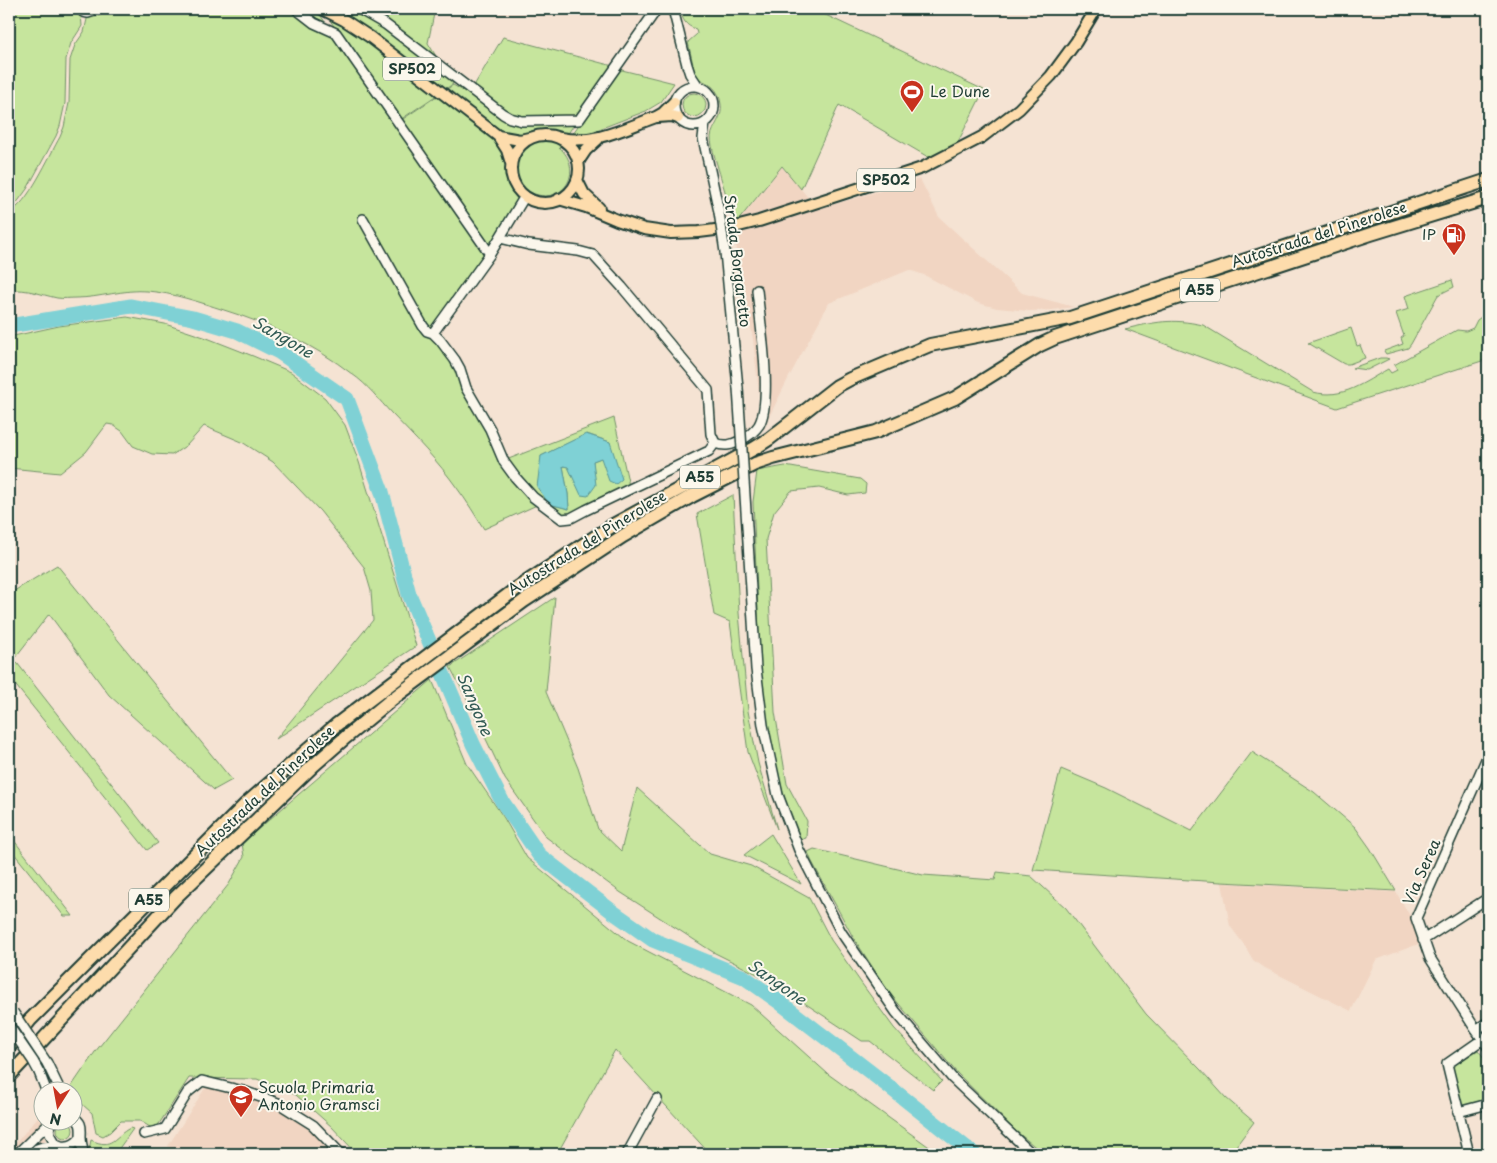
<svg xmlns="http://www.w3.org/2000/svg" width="1497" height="1163" font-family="'Playpen Sans',sans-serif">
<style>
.built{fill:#f1d5c2}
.green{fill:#c6e59d;stroke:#729168;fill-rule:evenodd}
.water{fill:#7fd1d5;stroke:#599695}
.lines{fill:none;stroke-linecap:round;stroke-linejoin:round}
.river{stroke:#7fd1d5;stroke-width:15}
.minor-casing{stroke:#1f3d34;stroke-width:12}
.major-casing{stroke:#1f3d34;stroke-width:14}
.highway-casing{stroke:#1f3d34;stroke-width:16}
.minor{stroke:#fbf7ec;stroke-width:9}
.major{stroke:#fddcac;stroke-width:10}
.highway{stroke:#fddcac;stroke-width:12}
.minor-bridge-casing{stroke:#1f3d34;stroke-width:12;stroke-linecap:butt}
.minor-bridge{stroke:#fbf7ec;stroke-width:9}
.labels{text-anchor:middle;stroke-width:4;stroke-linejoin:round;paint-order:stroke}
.shield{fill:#fbf7ec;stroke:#61756b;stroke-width:1}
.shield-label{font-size:14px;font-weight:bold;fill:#1f3d34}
.poi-label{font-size:15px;fill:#1f3d34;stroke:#fbf7ec;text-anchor:start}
.street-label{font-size:15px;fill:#1f3d34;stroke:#fbf7ec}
.water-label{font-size:16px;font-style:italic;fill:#325b54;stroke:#fbf7ec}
</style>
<rect width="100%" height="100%" fill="#f5e3d3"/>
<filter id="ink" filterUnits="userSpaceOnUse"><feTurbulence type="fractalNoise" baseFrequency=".02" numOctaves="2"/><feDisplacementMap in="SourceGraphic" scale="10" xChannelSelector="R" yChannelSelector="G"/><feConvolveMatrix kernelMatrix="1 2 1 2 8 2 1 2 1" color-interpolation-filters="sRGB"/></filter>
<g filter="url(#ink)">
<path class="built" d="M782,167L818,209L920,179L939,217L1022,293L1074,307L1052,310L1029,311L997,308L978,303L924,275L909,270L829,303L789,377L769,417L754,437V426L759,409V393L753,339L733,228Z
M1222,883L1396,892L1416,926L1421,943L1376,960L1351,1011L1261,966L1253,960L1245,946L1230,926Z
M207,1085L279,1107L311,1128L335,1154H174L168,1146Z
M42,1112V1120L44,1121V1136L49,1154H9V1151Z"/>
<path class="green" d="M9,9H78L81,14L82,26L71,43L66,59L65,103L60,126L56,136L27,189L16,204L9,208Z
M107,9H316L487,254L433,336L454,361L495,442L539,504L484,529C475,515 467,501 457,488C438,461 415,438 392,414C379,400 368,385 352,374C315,345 269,324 224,310C199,302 173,293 147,291C123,289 100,298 76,298C70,298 63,299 57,298C38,294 30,289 9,290V212C27,207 50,154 60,137L64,127L69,103L70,60L75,45L84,32L88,15Z
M322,9H435L428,43L453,84L400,120Z
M721,9H813L984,90L955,148L942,155L928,157L839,105L801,189L782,166L733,227C730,210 726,194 721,178C718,167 711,148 711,137C712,127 724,116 721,104C719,89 710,83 696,78L688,42L697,34L696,29C686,26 682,20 681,10L719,13Z
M1376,9H1433L1406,15Z
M503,37L613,66L559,147C586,171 562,208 530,192L500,238L486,245L400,121L453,85L469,94Z
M618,69L674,83L661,102L646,111L581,136H571Z
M682 105a12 12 0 1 1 24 0a12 12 0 1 1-24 0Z
M1452,280L1454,287L1438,295L1411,344L1408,348L1386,354L1384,351L1403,344L1401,338L1404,336L1396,313L1409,309L1405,296Z
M1488,312V359L1337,408L1125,329C1156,322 1171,318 1203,325L1313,392C1343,400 1364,382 1388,369L1391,373L1397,370L1394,365L1457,330L1466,331L1473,328L1477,320Z
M127,317L165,324L207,338L253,356L291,372L325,398L345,425L359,462L416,646L276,739L373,620L371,591L364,567L320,511L273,462L242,442L204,426L187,445L172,455L152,454L133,446L122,431L113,425L107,424L86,452L60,473L9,468V337L59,326Z
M1351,328L1357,346L1360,345L1365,358L1349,364H1344L1308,343Z
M1380,358H1386L1389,359L1367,370L1352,368Z
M614,418L629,486L565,516C542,508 520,480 506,460ZM587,434L610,442L601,458L593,461L595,485L568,467L563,466L568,494L569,509L549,504L541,456Z
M785,466L860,479L866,484L865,493L848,495L819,488L791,491L774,512L766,539L775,712L787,784L807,821L806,838L800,840L793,825L781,786L767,726L761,677L753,502L757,471Z
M733,495L739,613L748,711L758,763L777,829L748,752L730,622L714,615L697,514Z
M57,565L232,780L214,790L109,695L49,614L14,659L158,843L147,850L9,677V594Z
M555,597L546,692L578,768L598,829L621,851L637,788L710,854L751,866L809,898L831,940L862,984L894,1028L942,1081L933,1090L870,1041H862L771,981L713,952L620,892L546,837L505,779L466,697L450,667Z
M432,680L467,764L504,818L527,858L628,941L751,1005L828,1074L939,1154H710L615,1050L557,1154H357L332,1127L296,1095L257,1079L189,1078L155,1130L140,1121H121L110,1132L103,1136L96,1133L92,1113L73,1096L72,1090H69L95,1052L229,884L244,857L242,843Z
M1252,752L1314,792L1355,827L1370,848L1396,891L1221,882L1033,870L1061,769L1106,788L1192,831Z
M9,834L73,916H64L9,847Z
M771,834L801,884L744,855Z
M814,849L923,875L995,880L997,872L1031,876L1066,908L1146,1014L1200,1069L1226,1098L1254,1122L1230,1154H1044L1017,1132L957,1073L888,991L853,937L811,860L808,852Z
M1478,1050L1488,1063V1099L1462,1106L1452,1067Z
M57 1130a8 8 0 1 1 16 0a8 8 0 1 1-16 0Z
M130,1128L133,1129L115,1154H88L91,1140C113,1150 113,1137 130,1128Z"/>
<path class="water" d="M586,434L610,442L622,479L616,484L609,481L601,458L593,461L596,485L588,496L581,495L568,467L563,466L568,494L569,509L549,504L537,487L541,456Z"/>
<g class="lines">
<path class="river" d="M9,326L131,306L193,318L237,331L279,352L347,399L382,492L409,594L473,744L502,801L539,855L613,912L653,940L744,977L778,1001L887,1085L974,1154"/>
<defs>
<path id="minor" d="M81,9L83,12L88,13L100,9
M296,9L314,23L336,33L490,254
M359,9L385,24L503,114L510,118L522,121L579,120L657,9
M673,9L687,65L690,74L698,86
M674 106a20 20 0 1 1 40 0a20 20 0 1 1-40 0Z
M705,123L703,138L719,212
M363,219L423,326L427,331L433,333L490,254L525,196
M500,238L529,245L578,251L593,255L622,287L708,390L711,434L715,443C725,447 732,445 741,440C747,437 755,431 759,425C773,400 760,321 757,290
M725,252L738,388
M433,333L440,340L455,360L460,369L466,388L490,429L504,462L515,477L533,497L562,519L571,518L586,510L709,451L715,443
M750,573L756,669L763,725L778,795L799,850L841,932L896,1012L953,1079L1032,1154
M1488,755L1416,918L1430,958L1476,1030L1488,1047
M1423,940L1488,898
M1476,1030L1488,1022
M47,1063L60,1090
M39,1072L46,1090
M1458,1112L1488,1104
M72,1116C83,1123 81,1127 81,1137C81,1143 83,1149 83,1154
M53,1121L49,1129L50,1134L56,1144L61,1146L65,1154
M144,1134L165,1129L188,1092L202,1081L243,1091L278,1103L313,1125L341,1154
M17,1154L52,1120
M31,1154C32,1154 37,1149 37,1149C52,1141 70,1154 81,1137
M627,1154L657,1099
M1469,1154L1447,1064L1483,1039"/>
<path id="major" d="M322,9L344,20L370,37L498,136L507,150L511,163
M657,117L672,116L678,118
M511 169a34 34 0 1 1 68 0a34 34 0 1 1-68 0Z
M498,136L520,140L529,138
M561,138C594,145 625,128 656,117L663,113L674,102
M578,162L586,150L598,139
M577,180L584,194L599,208
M559,199L586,207L617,220L644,229L671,233L699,232L731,228L759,221L922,168L982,137L1019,109L1051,76L1076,42L1096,9"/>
<path id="highway" d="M9,1047L30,1020L246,804L336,725L516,589L615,524L755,448L769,439L837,386L850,379L930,345L1070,318L1488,180
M9,1076L176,897L314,765L346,737L391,700L524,601L623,536L692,496L755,464L773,458L876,432L955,398L1040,345L1055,338L1371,234L1488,198"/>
</defs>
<use href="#minor" class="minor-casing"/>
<use href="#major" class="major-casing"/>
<use href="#highway" class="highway-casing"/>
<use href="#minor" class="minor"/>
<use href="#major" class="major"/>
<use href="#highway" class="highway"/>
<defs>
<path id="minor-bridge" d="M719,212L725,252
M738,388L750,573
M13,1012L47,1063
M9,1026L33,1061L39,1072"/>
</defs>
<use href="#minor-bridge" class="minor-bridge-casing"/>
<use href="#minor-bridge" class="minor-bridge"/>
</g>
</g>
<defs>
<symbol id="stadium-pin" viewBox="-11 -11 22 30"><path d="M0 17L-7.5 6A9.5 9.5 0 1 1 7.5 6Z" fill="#c8321e" stroke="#fbf7ec"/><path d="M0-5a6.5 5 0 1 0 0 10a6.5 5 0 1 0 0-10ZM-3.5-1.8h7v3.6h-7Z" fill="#fff"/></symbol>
<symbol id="fuel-pin" viewBox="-11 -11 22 30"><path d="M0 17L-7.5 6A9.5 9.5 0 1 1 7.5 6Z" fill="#c8321e" stroke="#fbf7ec"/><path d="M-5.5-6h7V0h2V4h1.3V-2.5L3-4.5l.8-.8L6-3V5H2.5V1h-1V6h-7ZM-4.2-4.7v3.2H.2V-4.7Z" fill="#fff"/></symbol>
<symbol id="school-pin" viewBox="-11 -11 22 30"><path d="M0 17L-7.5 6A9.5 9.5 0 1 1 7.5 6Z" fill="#c8321e" stroke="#fbf7ec"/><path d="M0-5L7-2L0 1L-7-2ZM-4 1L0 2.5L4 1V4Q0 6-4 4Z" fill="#fff"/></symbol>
</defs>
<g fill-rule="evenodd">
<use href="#stadium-pin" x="898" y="78" width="28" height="38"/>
<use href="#fuel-pin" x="1440" y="221" width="28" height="38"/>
<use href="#school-pin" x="227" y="1083" width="28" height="38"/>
</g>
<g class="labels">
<g class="shield">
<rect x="383" y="57.5" width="58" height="23" rx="4"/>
<rect x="857" y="168.5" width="58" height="23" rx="4"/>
<rect x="1180" y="278.5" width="40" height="23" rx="4"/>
<rect x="680" y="465.5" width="40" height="23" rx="4"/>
<rect x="129" y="888.5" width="40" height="23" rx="4"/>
</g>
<g class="shield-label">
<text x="412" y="74">SP502</text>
<text x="886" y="185">SP502</text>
<text x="1200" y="295">A55</text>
<text x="700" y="482">A55</text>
<text x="149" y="905">A55</text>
</g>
<g class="poi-label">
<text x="930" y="97">Le Dune</text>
<text x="1436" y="240" text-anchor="end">IP</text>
<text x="258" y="1093">Scuola Primaria<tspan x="258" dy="17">Antonio Gramsci</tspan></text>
</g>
<g class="street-label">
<text transform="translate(1319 235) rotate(-18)" y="5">Autostrada del Pinerolese</text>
<text transform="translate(737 261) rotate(83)" y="5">Strada Borgaretto</text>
<text transform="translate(587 543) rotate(-32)" y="5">Autostrada del Pinerolese</text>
<text transform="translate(265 791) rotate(-43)" y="5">Autostrada del Pinerolese</text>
<text transform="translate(1422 872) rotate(-66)" y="5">Via Serea</text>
</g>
<g class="water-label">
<text transform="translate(283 337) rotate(30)" y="6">Sangone</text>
<text transform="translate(475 704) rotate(67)" y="6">Sangone</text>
<text transform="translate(777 982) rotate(35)" y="6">Sangone</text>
</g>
</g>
<rect width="1497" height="1163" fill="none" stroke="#fbf7ec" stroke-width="30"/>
<rect x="15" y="15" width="1467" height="1133" fill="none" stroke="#1f3d34" stroke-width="2" filter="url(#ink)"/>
<g transform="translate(58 1106) rotate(191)"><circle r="24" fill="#fbf7ec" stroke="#a3ada2"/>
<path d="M0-4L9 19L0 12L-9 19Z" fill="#c8321e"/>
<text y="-8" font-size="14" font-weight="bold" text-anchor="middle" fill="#1f3d34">N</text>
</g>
</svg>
